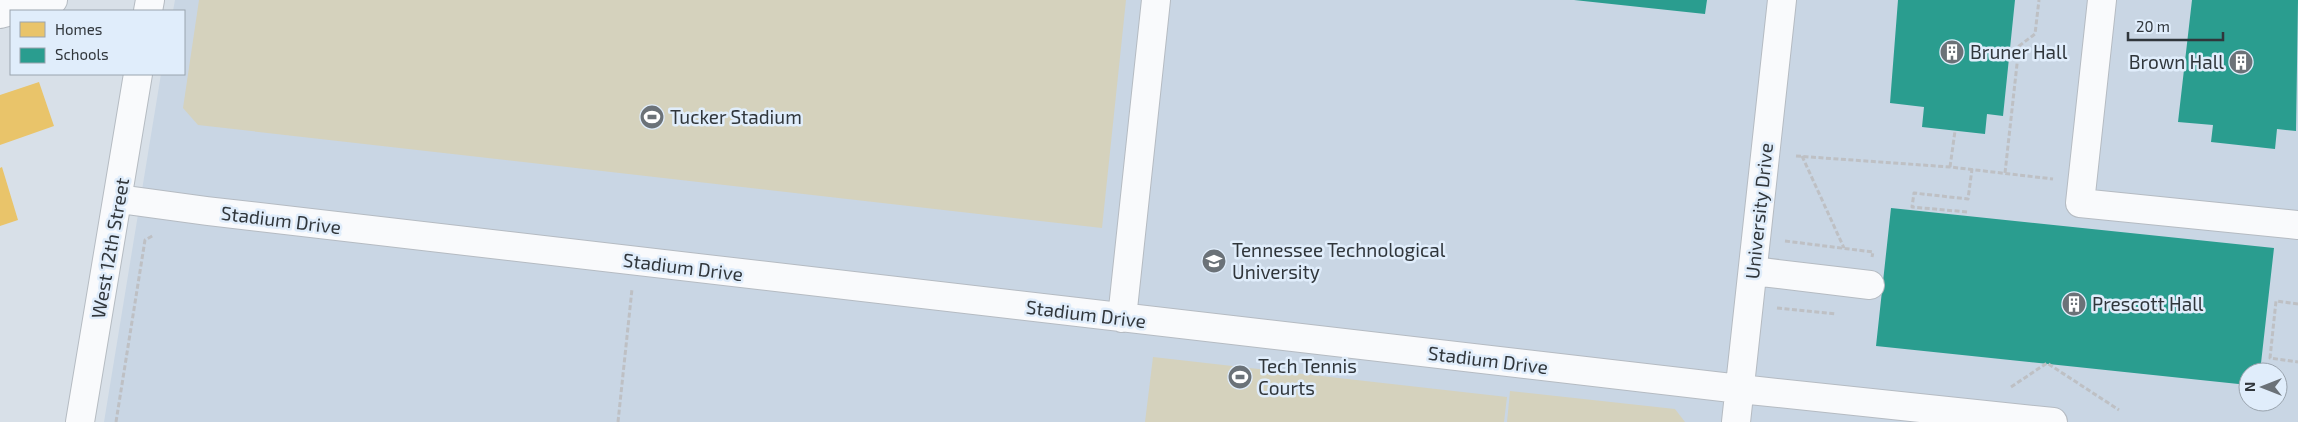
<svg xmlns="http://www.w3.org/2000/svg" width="2298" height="422" font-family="'Exo 2',sans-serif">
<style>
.built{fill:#c9d6e4;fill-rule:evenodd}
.green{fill:#d5d2bd}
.homes{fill:#e9c46a}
.schools{fill:#2a9d8f}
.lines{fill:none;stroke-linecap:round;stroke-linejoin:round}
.minor-casing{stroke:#b5bbc2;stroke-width:30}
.path{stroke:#bec0c4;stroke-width:3;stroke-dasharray:5 2.5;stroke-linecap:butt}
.minor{stroke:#f9fafc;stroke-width:28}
.labels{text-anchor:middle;stroke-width:5;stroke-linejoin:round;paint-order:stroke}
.poi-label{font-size:19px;fill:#30363b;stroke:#e0edfb;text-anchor:start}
.street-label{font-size:19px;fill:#30363b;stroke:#e0edfb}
</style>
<rect width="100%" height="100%" fill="#d8e0e8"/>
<path class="built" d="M175,0H2298V422H104L161,74H184V11H173ZM2248,372H2278V402H2248Z"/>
<path class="green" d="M199,0H1126L1102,228L198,125L183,108Z
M1153,357L1507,397L1504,422H1145Z
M1510,391L1675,409L1685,422H1507Z"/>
<path class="homes" d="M39,82L54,126L0,145V95Z
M2,167L18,220L0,226V168Z"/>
<path class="schools" d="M1574,0H1707L1705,14Z
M1898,0H2015L2003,116L1987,114L1985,134L1922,127L1924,107L1890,103Z
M2192,0H2298L2296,131L2277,129L2275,149L2211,142L2213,125L2178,122Z
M1891,208L2274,248L2260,372H2248V385L1876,346Z"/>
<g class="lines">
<defs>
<path id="minor" d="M2102,0L2080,203L2298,225
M148,11L150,0
M0,14L53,0
M119,199L207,211L1740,389L2053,422
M1753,271L1870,285
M1122,318L1156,0
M80,422L138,74
M1736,422L1782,0"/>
</defs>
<use href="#minor" class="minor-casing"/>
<path class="path" d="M1796,156L1950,167L2053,179
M1802,156L1844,248
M1950,167L1955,131
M2005,173L2019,46L2035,34L2039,0
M1967,212L1912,207L1914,193L1968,199L1972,169
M1785,241L1873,252L1872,257
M2298,304L2276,301L2270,358L2298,362
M1777,308L1836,314
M2011,387L2047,363L2119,410
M116,422L145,240L154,235
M618,422L632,289"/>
<use href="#minor" class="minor"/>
</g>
<defs>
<symbol id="building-disc" viewBox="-11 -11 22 22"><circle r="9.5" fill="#6b7278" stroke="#e0edfb"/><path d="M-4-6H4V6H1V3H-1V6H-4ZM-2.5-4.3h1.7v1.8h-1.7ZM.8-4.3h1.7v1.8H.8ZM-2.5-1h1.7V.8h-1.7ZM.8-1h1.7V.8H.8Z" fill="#fff"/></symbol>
<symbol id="stadium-disc" viewBox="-11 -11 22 22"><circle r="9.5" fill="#6b7278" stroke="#e0edfb"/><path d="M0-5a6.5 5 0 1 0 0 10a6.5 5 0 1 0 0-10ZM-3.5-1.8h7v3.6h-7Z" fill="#fff"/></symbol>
<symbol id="university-disc" viewBox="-11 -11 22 22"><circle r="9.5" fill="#6b7278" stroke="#e0edfb"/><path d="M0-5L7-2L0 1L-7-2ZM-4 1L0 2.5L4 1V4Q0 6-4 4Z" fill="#fff"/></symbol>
</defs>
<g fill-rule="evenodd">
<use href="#building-disc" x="1938" y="38" width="28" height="28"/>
<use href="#building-disc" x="2227" y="48" width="28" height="28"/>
<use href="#stadium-disc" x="638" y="103" width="28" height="28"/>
<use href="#university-disc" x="1200" y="247" width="28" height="28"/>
<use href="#building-disc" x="2060" y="290" width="28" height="28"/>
<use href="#stadium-disc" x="1226" y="363" width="28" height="28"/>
</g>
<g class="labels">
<g class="poi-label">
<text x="1970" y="59">Bruner Hall</text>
<text x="2224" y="69" text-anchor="end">Brown Hall</text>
<text x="670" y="124">Tucker Stadium</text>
<text x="1232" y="257">Tennessee Technological<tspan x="1232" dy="22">University</tspan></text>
<text x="2092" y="311">Prescott Hall</text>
<text x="1258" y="373">Tech Tennis<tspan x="1258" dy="22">Courts</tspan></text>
</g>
<g class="street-label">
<text transform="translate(1759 211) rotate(-84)" y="7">University Drive</text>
<text transform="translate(281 220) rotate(7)" y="7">Stadium Drive</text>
<text transform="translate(110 248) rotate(-80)" y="7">West 12th Street</text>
<text transform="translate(683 267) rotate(7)" y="7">Stadium Drive</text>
<text transform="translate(1086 314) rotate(7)" y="7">Stadium Drive</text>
<text transform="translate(1488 360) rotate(7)" y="7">Stadium Drive</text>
</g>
</g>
<rect x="10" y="10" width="175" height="65" fill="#e0edfb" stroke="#9aa4ae"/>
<rect x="20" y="22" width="25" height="15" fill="#e9c46a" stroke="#9aa4ae"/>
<text x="55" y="35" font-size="15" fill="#30363b">Homes</text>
<rect x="20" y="48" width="25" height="15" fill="#2a9d8f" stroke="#9aa4ae"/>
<text x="55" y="60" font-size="15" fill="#30363b">Schools</text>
<g transform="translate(2263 387) rotate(270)"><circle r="24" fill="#e0edfb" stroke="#9aa4ae"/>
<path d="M0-4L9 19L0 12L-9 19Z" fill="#6b7278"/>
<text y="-8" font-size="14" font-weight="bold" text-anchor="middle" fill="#30363b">N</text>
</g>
<path d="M2128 32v8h95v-8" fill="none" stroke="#30363b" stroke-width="2.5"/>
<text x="2136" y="32" font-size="15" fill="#30363b" stroke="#e0edfb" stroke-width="4" paint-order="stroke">20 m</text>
</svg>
